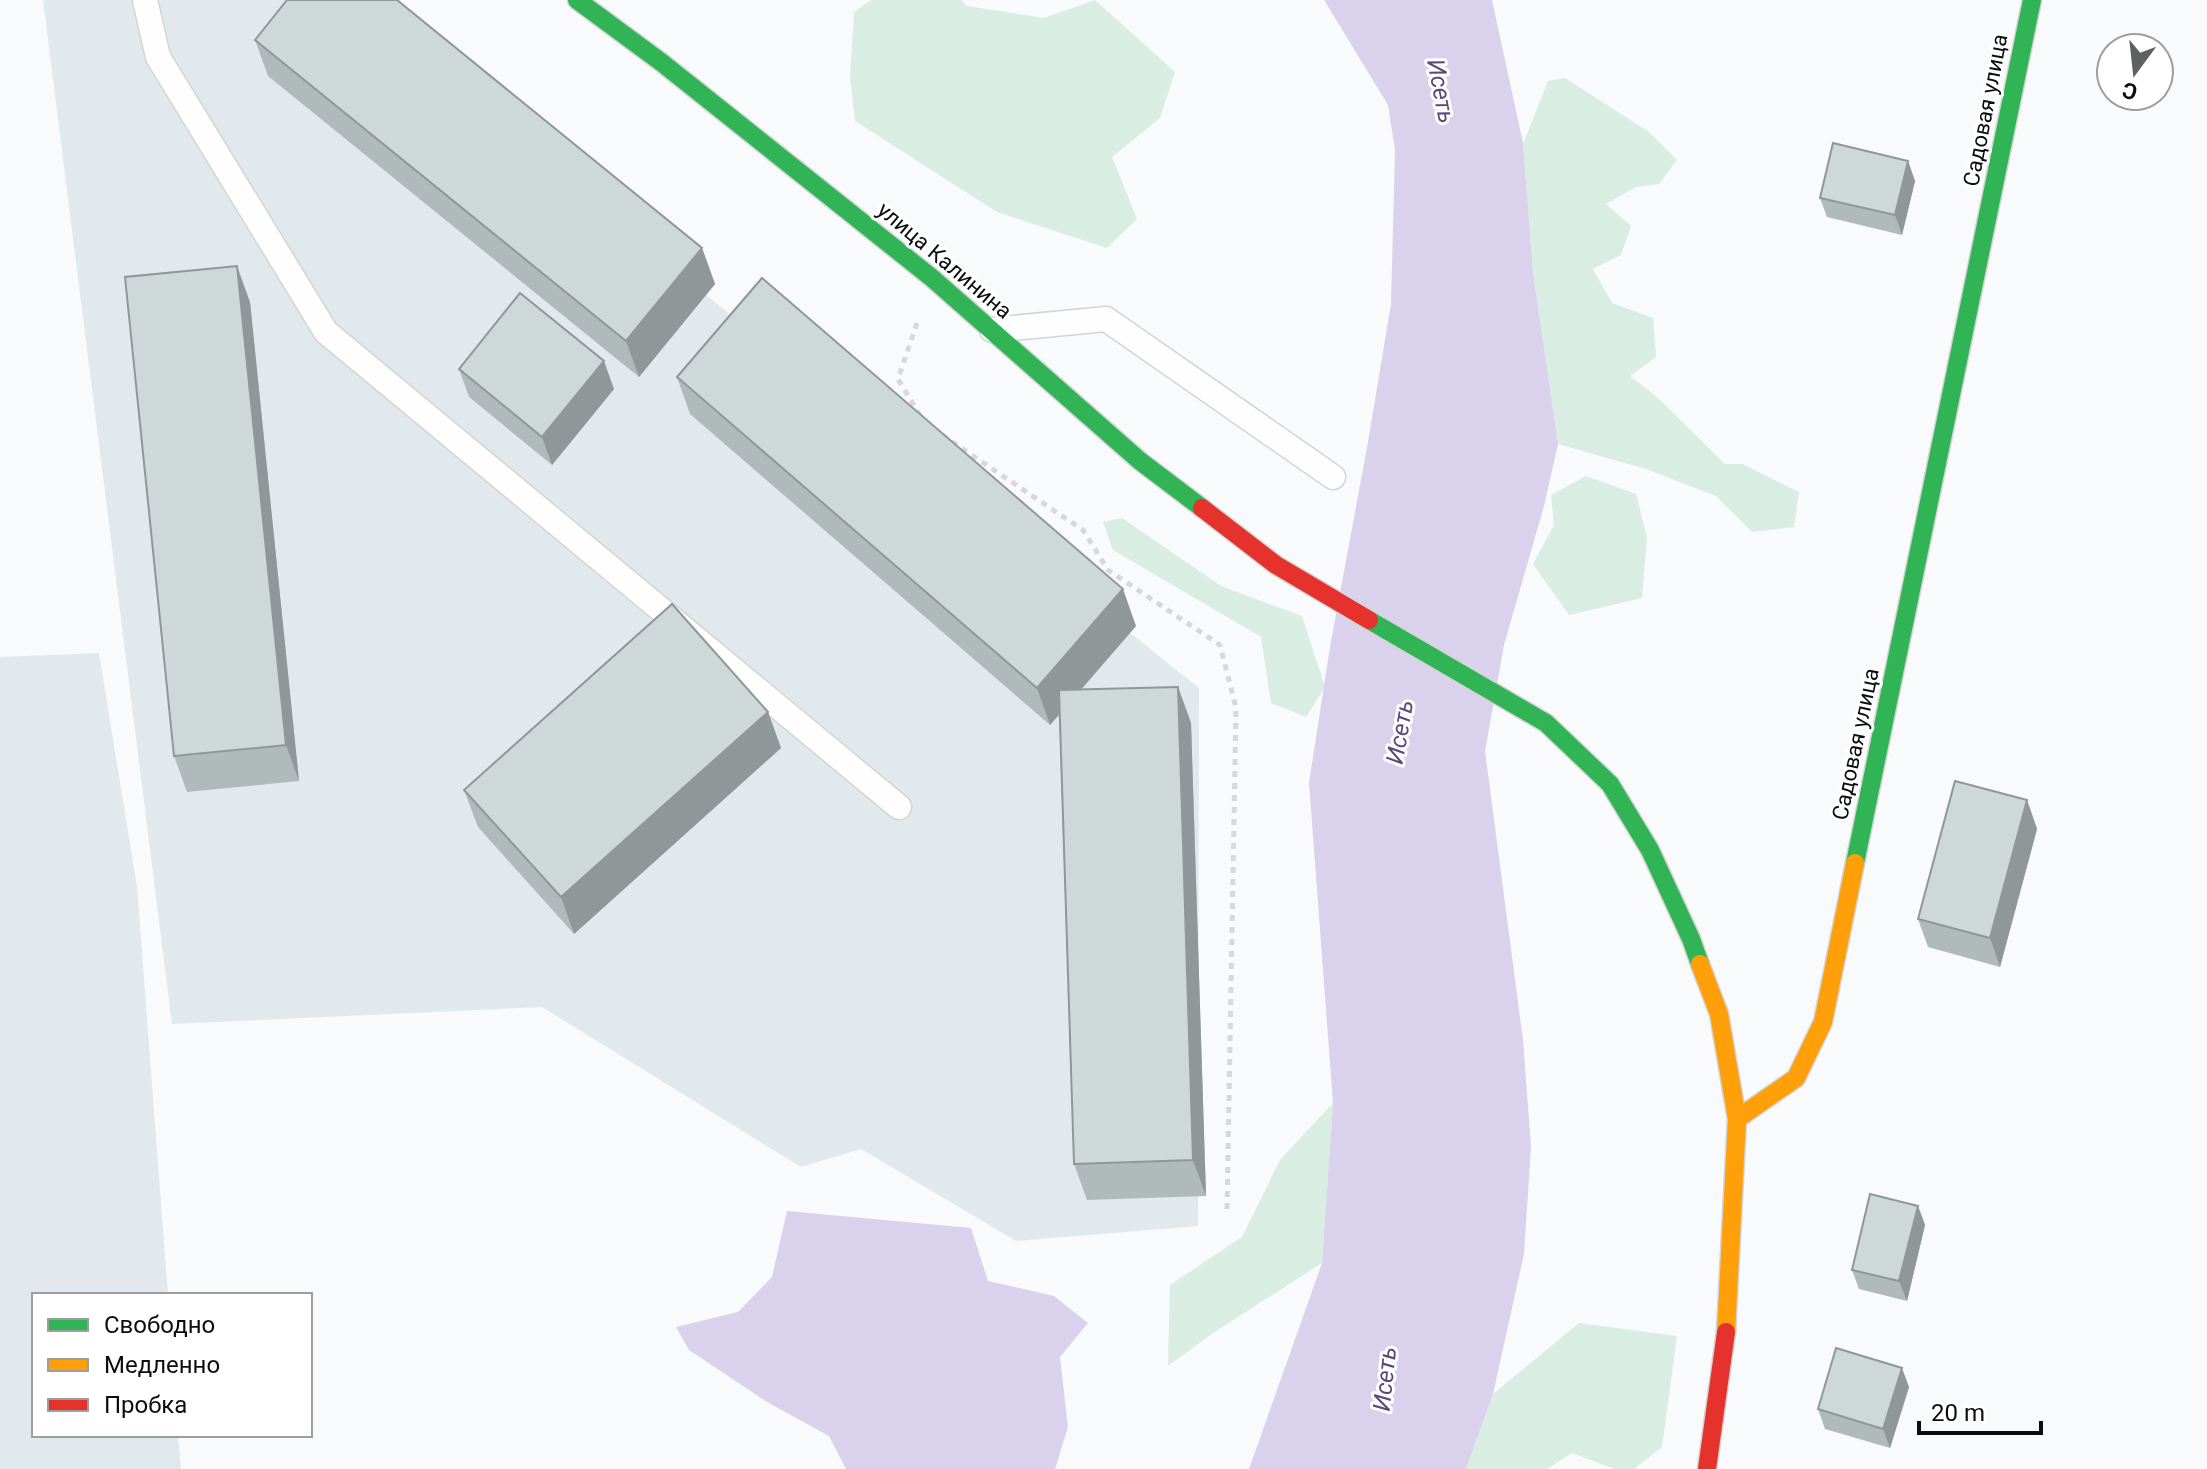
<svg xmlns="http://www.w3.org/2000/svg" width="2207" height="1469" font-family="Roboto,sans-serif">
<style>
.built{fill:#e2e9ed}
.green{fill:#d9ede3}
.water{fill:#dad2ed}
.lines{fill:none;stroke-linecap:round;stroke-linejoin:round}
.lane-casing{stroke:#d3d4d5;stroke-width:27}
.fast-casing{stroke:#d3d4d5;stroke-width:21}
.slow-casing{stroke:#d3d4d5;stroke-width:21}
.jam-casing{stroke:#d3d4d5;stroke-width:21}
.path{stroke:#d8d8d8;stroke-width:5;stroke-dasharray:6 6;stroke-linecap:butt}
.lane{stroke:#fefeff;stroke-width:24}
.fast{stroke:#30b455;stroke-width:18}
.slow{stroke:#ff9f0a;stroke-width:18}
.jam{stroke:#e5322d;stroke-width:18}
.wall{fill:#b1babb}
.shaded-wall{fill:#909798}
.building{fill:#ced8d9;stroke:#909798;stroke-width:2}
.labels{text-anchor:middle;stroke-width:6;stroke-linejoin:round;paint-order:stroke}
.street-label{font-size:22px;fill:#0c0d0d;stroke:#fff}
.water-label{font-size:24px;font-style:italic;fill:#5a487a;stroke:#fff}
</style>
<rect width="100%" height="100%" fill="#f8fafc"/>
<path class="built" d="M43,0H336L1199,688L1198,1226L1016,1241L861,1149L801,1167L542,1007L172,1024Z
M99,653L137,887L168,1295H34V1435H178L181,1469H0V657Z"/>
<path class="green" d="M871,0H961L967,6L1044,18L1095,0L1175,72L1160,118L1112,157L1137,219L1107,248L997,212L855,121L850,78L854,12Z
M1565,78L1649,132L1677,160L1659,184L1636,187L1606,204L1631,226L1621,255L1593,269L1612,303L1653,318L1656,357L1630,376L1657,397L1725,464H1743L1799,492L1794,527L1752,532L1716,496L1646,469L1558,444L1533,272L1523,144L1548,81Z
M1586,476L1636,494L1647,537L1642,598L1569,615L1533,564L1554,525L1551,495Z
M1122,518L1221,586L1302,616L1325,687L1306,717L1271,703L1261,637L1113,550L1103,522Z
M1333,1103L1322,1263L1213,1333L1168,1366L1170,1285L1242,1237L1280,1160Z
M1579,1323L1677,1336L1662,1447L1634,1469H1615L1572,1453L1547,1469H1466L1493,1394Z"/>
<path class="water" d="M1324,0H1492L1523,143L1533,272L1558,444L1544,506L1504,645L1485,751L1523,1040L1531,1147L1524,1254L1493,1394L1466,1469H1249L1322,1263L1333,1103L1309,783L1330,647L1368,442L1391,304L1395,150L1388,105Z
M787,1211L971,1228L988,1281L1054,1296L1088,1323L1060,1357L1068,1427L1055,1469H846L829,1436L767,1402L689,1350L676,1327L738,1312L772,1277Z"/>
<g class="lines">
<defs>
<path id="lane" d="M145,0L158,57L326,332L899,807
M992,330L1106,319L1333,477"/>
<path id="fast" d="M577,0L661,62L932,278L1140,461L1202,508
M1369,620L1546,723L1610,784L1650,850L1691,939L1700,964
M1855,863L2032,0"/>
<path id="slow" d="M1700,964L1719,1014L1737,1119L1726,1332
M1737,1119L1796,1078L1823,1022L1855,863"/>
<path id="jam" d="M1202,508L1276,565L1369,620
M1707,1469L1726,1332"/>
</defs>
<use href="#lane" class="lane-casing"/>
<use href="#fast" class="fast-casing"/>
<use href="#slow" class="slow-casing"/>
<use href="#jam" class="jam-casing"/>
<path class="path" d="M917,323L898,379L922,419
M942,435L1083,530L1108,570L1220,645L1236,708L1227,1210"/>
<use href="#lane" class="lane"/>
<use href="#fast" class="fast"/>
<use href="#slow" class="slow"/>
<use href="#jam" class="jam"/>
</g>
<path class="wall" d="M255,40L702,248L715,284L639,377L268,76Z
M1908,161L1915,181L1902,235L1827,217L1820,198Z
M250,302L299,781L187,792L174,756Z
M459,369L614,389L552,465L469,397Z
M677,377L1136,626L1081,690L1178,687L1191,723L1206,1196L1087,1200L1074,1164L1059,715L1050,725L690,414Z
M768,712L781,748L574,934L478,827L464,790Z
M2027,800L2037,829L2000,967L1928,947L1918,919Z
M1918,1206L1925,1225L1907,1301L1859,1289L1852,1270Z
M1909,1387L1890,1448L1825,1429L1818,1409Z"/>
<path class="shaded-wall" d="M1908,161L1915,181L1902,235L1895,215Z
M702,248L715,284L639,377L626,341Z
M237,266L250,302L299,781L286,745Z
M604,361L614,389L552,465L542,437Z
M1123,589L1136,626L1050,725L1037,688Z
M1178,687L1191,723L1206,1196L1193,1160Z
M768,712L781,748L574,934L561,897Z
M2027,800L2037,829L2000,967L1990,938Z
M1918,1206L1925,1225L1907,1301L1899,1281Z
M1902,1368L1909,1387L1890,1448L1883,1429Z"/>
<path class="building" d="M287,0H397L702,248L626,341L255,40Z
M1833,143L1908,161L1895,215L1820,198Z
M237,266L286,745L174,756L125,277Z
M762,278L1123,589L1037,688L677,377Z
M520,293L604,361L542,437L459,369Z
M672,604L768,712L561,897L464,790Z
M1178,687L1193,1160L1074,1164L1059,690Z
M1955,781L2027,800L1990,938L1918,919Z
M1870,1194L1918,1206L1899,1281L1852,1270Z
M1836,1348L1902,1368L1883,1429L1818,1409Z"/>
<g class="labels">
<g class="street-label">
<text transform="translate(1985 110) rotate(-79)" y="8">Садовая улица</text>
<text transform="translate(945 260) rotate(40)" y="8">улица Калинина</text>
<text transform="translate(1855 744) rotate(-78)" y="8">Садовая улица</text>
</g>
<g class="water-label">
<text transform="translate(1441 91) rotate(79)" y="8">Исеть</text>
<text transform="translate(1400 732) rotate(-80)" y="8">Исеть</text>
<text transform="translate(1385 1379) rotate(-84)" y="8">Исеть</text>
</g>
</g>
<rect x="32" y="1293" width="280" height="144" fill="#ffffff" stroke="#9e9e9e" stroke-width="2"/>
<rect x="48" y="1319" width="40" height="12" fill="#30b455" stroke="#9e9e9e" stroke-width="2"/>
<text x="104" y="1333" font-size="24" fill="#0c0d0d">Свободно</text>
<rect x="48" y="1359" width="40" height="12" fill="#ff9f0a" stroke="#9e9e9e" stroke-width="2"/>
<text x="104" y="1373" font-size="24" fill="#0c0d0d">Медленно</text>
<rect x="48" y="1399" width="40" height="12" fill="#e5322d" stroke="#9e9e9e" stroke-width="2"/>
<text x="104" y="1413" font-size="24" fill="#0c0d0d">Пробка</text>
<g transform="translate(2135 72) rotate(195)"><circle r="38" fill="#ffffff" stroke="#9e9e9e" stroke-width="2"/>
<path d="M0-6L14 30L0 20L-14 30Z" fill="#5f6061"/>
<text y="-12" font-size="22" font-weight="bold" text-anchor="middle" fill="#0c0d0d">С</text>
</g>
<path d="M1919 1421v12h122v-12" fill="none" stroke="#0c0d0d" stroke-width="4"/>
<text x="1931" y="1421" font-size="24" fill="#0c0d0d" stroke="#ffffff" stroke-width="6" paint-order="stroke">20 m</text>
</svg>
